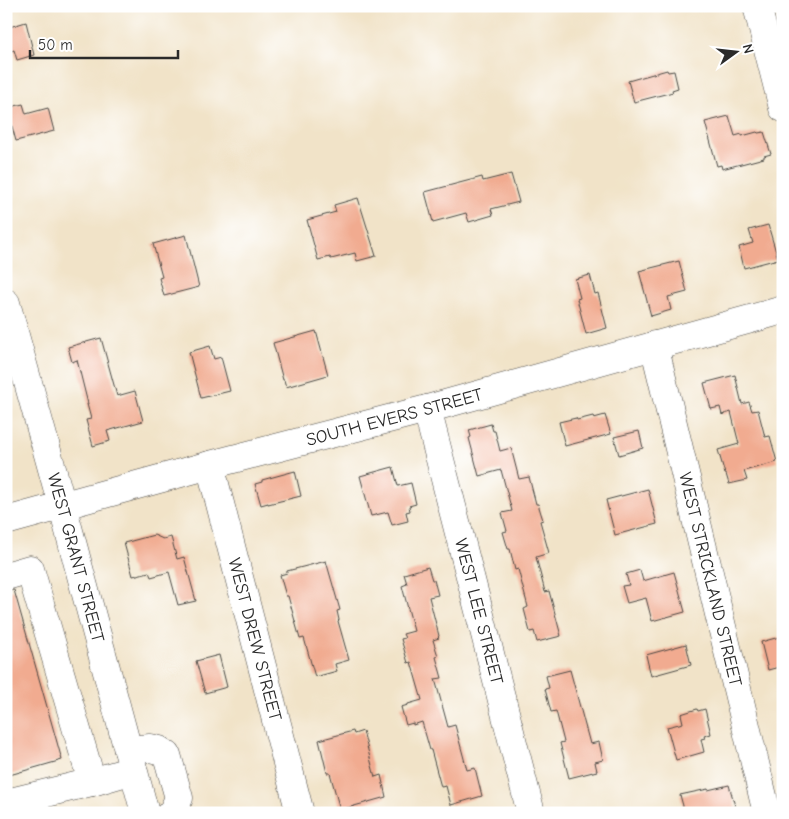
<svg xmlns="http://www.w3.org/2000/svg" width="789" height="819" font-family="'Comic Neue',sans-serif">
<style>
.building{fill:#f1ab90}
.lines{fill:none;stroke-linecap:round;stroke-linejoin:round}
.minor-casing{stroke:#494743;stroke-width:29}
.minor{stroke:#fff;stroke-width:28}
.labels{text-anchor:middle;stroke-width:5;stroke-linejoin:round;paint-order:stroke}
.street-label{font-size:18px;fill:#2b2b2b;stroke:#fff}
</style>
<rect width="100%" height="100%" fill="#fff"/>
<filter id="ink" filterUnits="userSpaceOnUse"><feTurbulence type="fractalNoise" baseFrequency=".02" numOctaves="2"/><feDisplacementMap in="SourceGraphic" scale="10" xChannelSelector="R" yChannelSelector="G"/><feConvolveMatrix kernelMatrix="1 2 1 2 8 2 1 2 1" color-interpolation-filters="sRGB"/></filter>
<filter id="wash" filterUnits="userSpaceOnUse"><feTurbulence type="fractalNoise" baseFrequency=".0096" numOctaves="4" result="noise"/><feDisplacementMap in="SourceGraphic" scale="20" xChannelSelector="R" yChannelSelector="G"/><feGaussianBlur stdDeviation="1.12" result="paint"/><feColorMatrix in="noise" values="0 0 0 0 0 0 0 0 0 0 0 0 0 0 0 0 0 1.4 0 .05"/><feComposite in="paint" operator="in"/></filter>
<g filter="url(#wash)">
<rect width="100%" height="100%" fill="#f1e3c8"/>
<g id="blocks">
<path class="building" d="M26,22L34,55L17,60L14,50L6,53V28Z
M667,70L668,72L674,71L678,88L672,90L673,92L634,102L628,81Z
M23,104L26,114L48,108L54,131L16,141L7,108Z
M729,116L735,136L742,134V136L757,132L758,133L764,132L771,154L764,156V158L722,169L721,165L717,166L705,122Z
M511,174L519,202L491,209L493,215L469,222L466,213L433,222L425,192L482,177L483,181Z
M358,198L376,256L357,261L355,253L331,259L330,257L318,260L307,220L336,212L334,205Z
M768,225L778,259L744,268L739,247L753,243L749,230Z
M186,235L199,287L164,296L159,278L162,277L153,244Z
M679,261L687,292L668,297L671,310L651,316L639,271Z
M590,275L595,294L598,293L607,328L586,334L577,299L580,298L575,279Z
M316,331L328,375L286,387L284,380H283L273,343Z
M101,338L117,396L135,391L143,421L107,431L110,441L93,446L86,420L91,419L87,404H88L77,360L72,362L68,347Z
M210,346L214,359L221,357L230,391L201,398L189,352Z
M735,375L742,404L749,402L752,411L758,410L765,437L770,436L777,462L744,471L747,480L729,484L726,474H725L718,450L739,444L731,412L722,415L720,407L711,409L704,383Z
M605,415L611,434L565,446L559,422L576,418L577,420L593,416L594,418Z
M491,424L493,431H495L500,451L511,448L519,479L529,477L536,504H538L543,520L540,521L549,553L536,557L545,592L549,591L561,636L537,642L534,631L530,632L524,609L528,607L518,569L515,570L510,549H508L503,532L507,531L502,513L512,511L501,470L479,476L469,438L471,437L469,430Z
M639,431L643,448L619,455L614,437Z
M393,467L398,486L411,483L416,504L409,506L410,511L406,512L408,521L392,525L388,512L371,516L360,476Z
M295,471L301,496L268,504V503L261,505L255,484L262,482V480Z
M648,489L657,524L615,535L606,500Z
M154,535L163,539L171,537L177,559L184,557L196,601L178,605L169,572L151,577L149,572L133,576L124,543Z
M326,561L340,610L337,611L339,620L338,621L349,660L335,664L337,671L315,677L304,638L300,639L288,596H286L280,575L287,573V571Z
M428,567L432,580H434L438,595L429,597L439,636L438,637L439,638L433,640L438,656L436,657L442,678L435,679L448,727L455,725L467,770L475,768L482,796L451,805L446,786L441,787L431,750H430L422,722L413,725V723L406,725L401,707L408,705V704L422,700L411,662L408,663L401,639L405,638L403,634L414,631L402,586L407,584L404,574Z
M640,570L643,581L674,572L685,612L652,621L646,598L627,603L622,586L629,585L626,574Z
M14,590L62,760L6,776V591Z
M783,636V666L768,670L761,642Z
M686,644L691,665L651,676L646,655Z
M219,655L227,687L205,693L196,661Z
M570,670L590,744L599,742L603,760L595,762L597,771L569,778L560,743L564,742L556,711L551,712L545,689L549,688L546,676Z
M697,709L698,711L705,709L711,734L704,736L705,738L701,739L704,752L676,760L667,727L683,723L681,714Z
M353,731L354,734L363,731L375,777L381,775L386,797L340,810L330,773H327L319,740Z
M729,785L737,813H685L680,795L708,789V790Z"/>
</g>
</g>
<g filter="url(#ink)">
<use href="#blocks" fill-opacity="0" stroke="#494743" stroke-width="1"/>
<g class="lines">
<defs>
<g id="minor">
<path d="M757,6L783,108"/>
<path id="s1" d="M6,303L62,505L145,813"/>
<path id="s2" d="M654,345L767,813"/>
<path id="s3" d="M427,409L531,813"/>
<path id="s4" d="M210,465L300,813"/>
<path id="s5" d="M6,521L210,465L427,409L783,310"/>
<path d="M6,576L30,569L92,782"/>
<path d="M128,750L150,748L159,750L167,755L179,798L173,811L171,813"/>
<path d="M6,803L92,782L133,770"/>
</g>
</defs>
<use href="#minor" class="minor-casing"/>
<use href="#minor" class="minor"/>
</g>
</g>
<g class="labels">
<g class="street-label">
<text dy="6" stroke="none"><textPath href="#s5" startOffset="402">SOUTH EVERS STREET</textPath></text>
<text dy="6" stroke="none"><textPath href="#s1" startOffset="264">WEST GRANT STREET</textPath></text>
<text dy="6" stroke="none"><textPath href="#s2" startOffset="241">WEST STRICKLAND STREET</textPath></text>
<text dy="6" stroke="none"><textPath href="#s3" startOffset="209">WEST LEE STREET</textPath></text>
<text dy="6" stroke="none"><textPath href="#s4" startOffset="180">WEST DREW STREET</textPath></text>
</g>
</g>
<rect width="789" height="819" fill="none" stroke="#fff" stroke-width="25"/>
<g transform="translate(736 52) rotate(75)" stroke="#ffffff" stroke-width="4" paint-order="stroke">
<path d="M0-4L9 19L0 12L-9 19Z" fill="#2b2b2b"/>
<text y="-8" font-size="14" font-weight="bold" text-anchor="middle" fill="#2b2b2b">N</text>
</g>
<path d="M30 50v8h148v-8" fill="none" stroke="#2b2b2b" stroke-width="2.5"/>
<text x="38" y="50" font-size="15" fill="#2b2b2b" stroke="#ffffff" stroke-width="4" paint-order="stroke">50 m</text>
</svg>
